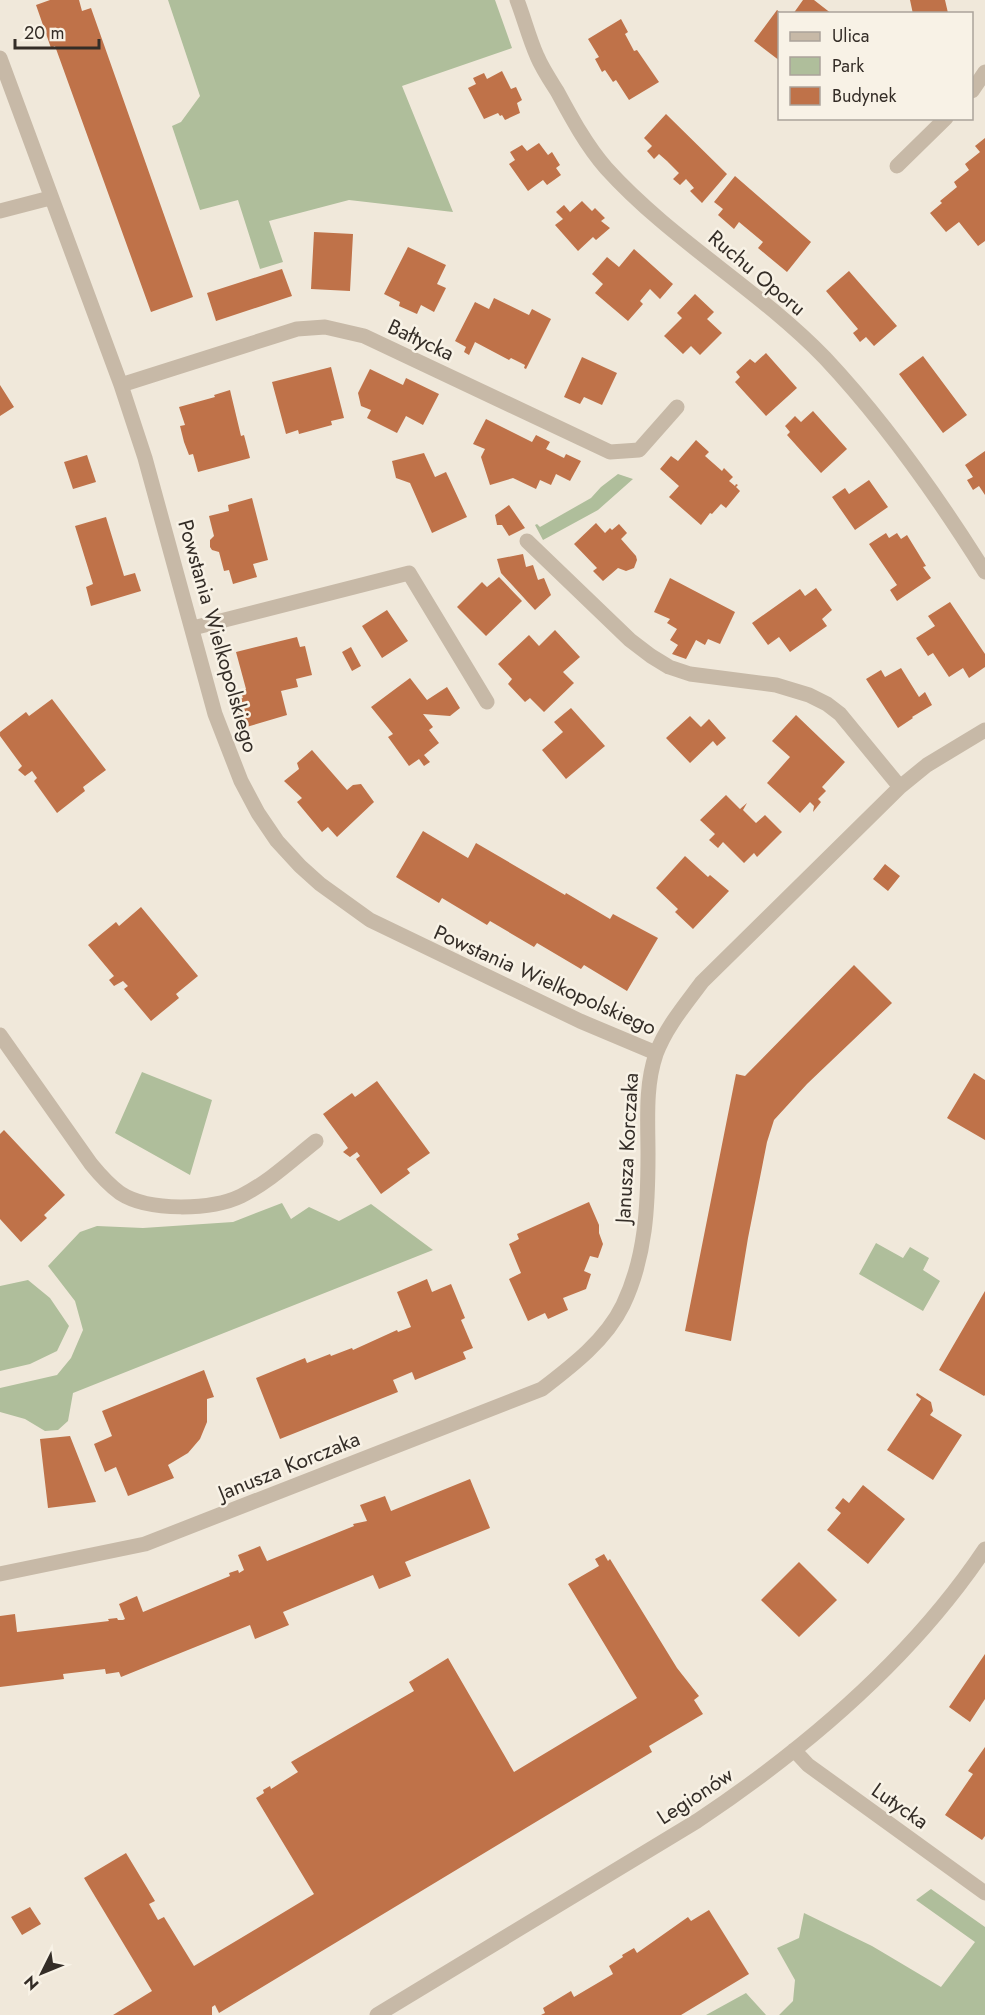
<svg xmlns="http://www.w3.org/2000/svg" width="985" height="2015" font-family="Jost,sans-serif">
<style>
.green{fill:#afbe9b}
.building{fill:#bf7249}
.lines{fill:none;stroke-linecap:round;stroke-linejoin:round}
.minor{stroke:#c7b9a7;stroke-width:15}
.labels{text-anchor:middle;stroke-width:5;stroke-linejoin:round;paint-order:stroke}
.street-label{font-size:21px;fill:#342d27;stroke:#f8f2e6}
</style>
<rect width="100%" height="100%" fill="#f0e8da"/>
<path class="green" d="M168,0H495L512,48L402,86L453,212L349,200L269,221L283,262L260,269L238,200L200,210L172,126L181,122L200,96Z
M618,474L633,479L598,510L543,540L535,525L537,524L540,527L591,498L601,487Z
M142,1072L212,1100L190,1175L115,1133Z
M282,1203L291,1219L309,1207L339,1221L371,1204L433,1250L73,1393L68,1421L58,1430L45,1431L25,1419L0,1412V1388L57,1375L71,1358L83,1330L75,1301L48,1266L80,1232L97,1226L143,1228L233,1222Z
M876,1243L903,1258L910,1247L929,1258L923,1270L940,1281L923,1311L859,1274Z
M28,1280L50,1298L69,1326L57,1351L30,1364L0,1371V1286Z
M931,1889L985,1927V2015H779L793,2001L795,1980L777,1948L799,1938L804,1913L872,1946L941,1987L975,1942L916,1900Z
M746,1993L766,2015H706Z"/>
<path class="building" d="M50,0H79L82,11L91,8L193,297L151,312L55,46L51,48L36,5Z
M803,0H814L832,14H793Z
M910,0H945L948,13L913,14Z
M777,10L782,14H780V61L754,41Z
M621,19L628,32L625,34L634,51L637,50L659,82L629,100L616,80L613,82L605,70L602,72L595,59L599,57L588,39Z
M502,71L511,89L516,87L522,100L517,103L520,113L505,120L502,115L500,116L498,113L484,119L468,88L476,84L473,78L484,73L487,79Z
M666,114L727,174L702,203L690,191L694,188L686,179L680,185L673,179L679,173L667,161L659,154L654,159L647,151L652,146L644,138Z
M985,138V241L978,246L959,222L946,232L930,213L942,203L940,201L957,187L954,182L969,170L965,164L980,152L975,146Z
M539,143L548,155L552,152L560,165L556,168L561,175L547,185L543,180L528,191L509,164L515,160L510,152L522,145L527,151Z
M735,176L811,242L787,272L758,248L763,242L739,222L734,229L718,215L723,209L714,202Z
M582,201L592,211L595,208L605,218L601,221L610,228L596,240L593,237L578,251L555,225L563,219L556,212L564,205L570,212Z
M314,232L353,234L350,291L311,289Z
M408,247L446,265L437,284L446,288L434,312L421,305L417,314L399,306L400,302L384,294Z
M634,249L673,284L660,299L650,289L640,301L643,304L628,321L595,293L603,284L592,274L607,257L619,267Z
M282,269L292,296L216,321L207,293Z
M849,271L897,326L874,346L866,337L860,342L853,333L858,329L826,291Z
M695,294L714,312L707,319L722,333L700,355L691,346L683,354L664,336L682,318L677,313Z
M494,298L529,315L532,309L551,319L526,369L524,368L525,365L511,358L509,360L475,342L469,355L464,352L466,347L455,341L475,302L489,309Z
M766,353L797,388L766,416L735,382L740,377L736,372L750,359L755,363Z
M923,356L967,415L943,433L899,374Z
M582,357L617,373L602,405L584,397L580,404L564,397Z
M331,367L344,418L331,421L332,425L299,434L298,430L286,434L272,382Z
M370,369L403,385L406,378L439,394L423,425L406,416L397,433L367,418L371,410L361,406L358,393Z
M0,385L14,407L0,416Z
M230,390L241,436L244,435L250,458L198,472L193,454L189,455L184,442L180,426L185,425L179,407L215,397L214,395Z
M813,411L847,449L821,473L787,435L790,432L785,426L795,416L801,422Z
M486,419L532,442L536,435L550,442L546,449L564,458L566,454L581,461L570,481L556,474L551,485L540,480L536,489L513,478L490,485L481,457L485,449L473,444Z
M696,440L709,452L705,456L722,471L724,468L733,477L729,481L735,486L736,484L738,485L736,487L740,491L726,508L721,504L712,514L710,513L701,525L669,497L679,486L660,469L671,456L678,461Z
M985,451V495L979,486L973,490L967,480L973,477L965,465Z
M424,453L435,477L446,472L467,517L432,533L410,483L396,478L392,461Z
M87,455L96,482L73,489L64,462Z
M869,480L888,507L855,530L832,497L845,488L849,494Z
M252,498L268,560L253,564L257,577L233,584L229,570L224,571L219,552L212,550L210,547V540L214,536L209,516L229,511L228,505Z
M509,505L525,528L509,536L502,525H497L495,515Z
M106,517L124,576L135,573L141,591L91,606L86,587L93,584L75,526Z
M596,523L605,533L610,528L612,530L619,524L627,533L621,539L636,556L637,560L634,568L626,571L618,568L603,581L593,571L597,568L574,544Z
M886,533L889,538L897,533L901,539L907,535L926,566L923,567L931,578L897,601L890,590L897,585L869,544Z
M523,554L526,567L533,565L538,580L544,578L551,595L535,610L501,573L497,559Z
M499,577L522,601L486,636L457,607L482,582L487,587Z
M670,578L735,612L720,644L708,639L705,645L696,640L686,659L672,654L678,645L670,640L677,629L667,623L670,619L654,612Z
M816,588L832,610L822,619L827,626L790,652L779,637L768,645L752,623L800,589L805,596Z
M950,602L985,654V667L969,678L963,668L949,677L933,653L928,656L916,638L935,626L928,616Z
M387,610L408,641L382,658L362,626Z
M555,630L580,657L563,672L574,683L544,712L530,698L525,702L508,684L512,679L498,664L529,635L539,646Z
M297,637L300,647L305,646L312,675L296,679L298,687L281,691L287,715L243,728L233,700L243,698L240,691L246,689L236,652Z
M351,647L361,666L352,671L342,652Z
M901,668L919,697L925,692L932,705L912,717L913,718L898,728L866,679L881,670L885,677Z
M410,678L427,700L447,687L460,708L450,716L423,714L433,727L429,730L439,743L424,755L430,762L424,766L419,759L409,766L388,737L393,734L371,707Z
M52,699L106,770L83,787L85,791L57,813L34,781L37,778L32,771L25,776L18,770L22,766L0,736V732L26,712L29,716Z
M571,708L605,746L566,779L542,750L563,732L554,722Z
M796,715L845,762L822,787L826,791L818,799L821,802L813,812L814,806L810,802L800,813L767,783L790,757L772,741Z
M690,716L701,727L709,719L726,738L717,746L713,741L690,763L666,738Z
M312,750L347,790L353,785L361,784L374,802L337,837L328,827L322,832L297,802L302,798L284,781L299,769L297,763Z
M726,795L740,809L747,803L743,810L756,823L765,815L782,832L757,857L754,853L744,863L723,842L718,848L709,840L715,834L700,820Z
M423,831L468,858L476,843L565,895L566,893L610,919L613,914L658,938L627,991L584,965L581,969L537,943L534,947L490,921L487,925L442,898L439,903L396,877Z
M685,856L708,877L710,875L729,891L693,929L675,912L678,909L656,888Z
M885,864L900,876L888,891L873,879Z
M141,907L198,976L176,994L179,998L151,1021L124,989L128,986L123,981L114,986L109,980L114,976L88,945L116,922L119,926Z
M854,965L892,1003L807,1084L774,1120L767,1142L748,1238L731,1341L685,1331L736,1074L745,1076Z
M974,1073L985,1080V1140L947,1118Z
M377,1081L430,1153L407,1169L410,1173L381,1194L356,1159L360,1156L357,1152L350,1157L343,1152L348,1148L323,1114L352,1093L355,1097Z
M4,1130L65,1195L44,1215L47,1218L21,1242L0,1219V1134Z
M589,1202L599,1225V1233L603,1244L598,1258L590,1256L584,1271L591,1274L586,1289L563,1298L568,1310L548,1319L545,1313L528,1321L509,1279L521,1273L509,1244L519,1239L517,1234Z
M427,1279L432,1292L451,1284L465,1318L461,1320L473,1348L463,1352L466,1359L415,1380L412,1372L393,1380L398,1392L280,1439L256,1378L305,1358L307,1363L330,1354L331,1356L352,1348L353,1350L397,1330L398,1332L411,1327L397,1292Z
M985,1291V1395L984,1396L939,1370Z
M204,1370L214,1397L207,1399V1422L200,1439L188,1453L168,1465L174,1478L128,1496L116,1467L105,1472L94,1444L112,1436L102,1411Z
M917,1393L931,1402L933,1411L930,1415L962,1435L933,1480L887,1450L921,1399L916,1395Z
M70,1436L96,1502L48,1508L40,1439Z
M470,1479L490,1528L405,1562L411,1576L379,1589L373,1575L283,1612L289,1625L255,1639L250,1625L121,1677L119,1672L106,1674L105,1669L63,1674L64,1679L0,1687V1616L15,1614L17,1632L109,1621L108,1619L117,1618L118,1620H123L125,1619L119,1604L137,1596L143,1612L230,1576L229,1573L238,1570L239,1573L244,1570L238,1555L260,1546L267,1561L354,1526L353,1524L367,1521L360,1505L385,1496L391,1511Z
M863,1485L905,1519L868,1564L827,1530L841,1513L835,1508L843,1498L849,1503Z
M604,1554L608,1561L610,1559L677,1668L699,1696L694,1700L703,1714L649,1746L652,1752L219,2013L215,2005L212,2007V2015H113L152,1991L84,1878L126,1853L155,1901L149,1904L158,1920L164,1917L194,1966L241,1938L314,1894L256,1798L264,1793L263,1790L270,1786L271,1789L298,1772L291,1762L414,1691L409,1682L448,1658L514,1772L637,1698L568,1584L599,1566L595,1559Z
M799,1562L837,1600L799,1637L761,1600Z
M985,1654V1699L970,1722L949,1707Z
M985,1747V1836L982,1840L945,1815L973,1774L968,1771Z
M30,1907L41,1924L22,1935L11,1917Z
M709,1910L749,1974L681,2015H541L545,2013L543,2008L571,1991L574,1997L613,1974L609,1966L623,1957L622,1955L634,1948L637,1953L688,1917L691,1921Z"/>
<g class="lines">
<path class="minor" d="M517,0C524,18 529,38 537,56C542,68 550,80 557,91C571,117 586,145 606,168C671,240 757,288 825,358C886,423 938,497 985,572
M0,58L121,385L145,458L215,714L241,781L258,813L277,841L300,866L320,884L370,920L580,1021L656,1053
M972,91L985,72
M897,166L946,118
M0,211L50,198
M121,385L297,329L325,327L364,336L610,452L639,450L677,407
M527,541L630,640L651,656L669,667L690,674L776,685L809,695L827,704L840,714L900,787
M193,628L409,573L487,702
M0,1035L91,1164C100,1175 109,1185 120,1193C149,1212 212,1210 241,1196C269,1182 292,1160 316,1141
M0,1574L145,1544L542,1389C572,1366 606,1340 623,1305C646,1257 648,1205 648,1154C648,1121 645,1086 656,1054C666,1027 685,1005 702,982L900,787L927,765L985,730
M794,1750L808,1765L985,1893
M377,2015L697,1821C805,1749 912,1658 985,1549"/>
</g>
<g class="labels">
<g class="street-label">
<text transform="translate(757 273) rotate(40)" y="7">Ruchu Oporu</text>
<text transform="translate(421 340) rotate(25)" y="7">Bałtycka</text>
<text transform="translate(218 636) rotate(74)" y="7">Powstania Wielkopolskiego</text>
<text transform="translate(545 980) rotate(24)" y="7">Powstania Wielkopolskiego</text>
<text transform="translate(627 1148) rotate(-87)" y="7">Janusza Korczaka</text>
<text transform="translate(289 1466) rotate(-22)" y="7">Janusza Korczaka</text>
<text transform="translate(695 1796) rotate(-33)" y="7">Legionów</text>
<text transform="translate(900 1806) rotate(35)" y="7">Lutycka</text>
</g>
</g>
<rect x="778" y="12" width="195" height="108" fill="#f8f2e6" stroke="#aaa39a" stroke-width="1.5"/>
<rect x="790" y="32" width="30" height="9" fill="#c7b9a7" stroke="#aaa39a" stroke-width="1.5"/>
<text x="832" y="42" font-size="18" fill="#342d27">Ulica</text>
<rect x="790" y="57" width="30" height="18" fill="#afbe9b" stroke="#aaa39a" stroke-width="1.5"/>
<text x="832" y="72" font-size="18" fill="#342d27">Park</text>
<rect x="790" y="87" width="30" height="18" fill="#bf7249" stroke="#aaa39a" stroke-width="1.5"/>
<text x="832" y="102" font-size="18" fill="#342d27">Budynek</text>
<g transform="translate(42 1973) rotate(227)" stroke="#f8f2e6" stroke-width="4.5" paint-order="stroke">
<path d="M0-4.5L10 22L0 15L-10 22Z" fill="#342d27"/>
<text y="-9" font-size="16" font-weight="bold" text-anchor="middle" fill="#342d27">N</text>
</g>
<path d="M15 39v9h84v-9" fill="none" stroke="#342d27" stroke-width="3"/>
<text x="24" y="39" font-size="18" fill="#342d27" stroke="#f8f2e6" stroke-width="4.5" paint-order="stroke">20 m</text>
</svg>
